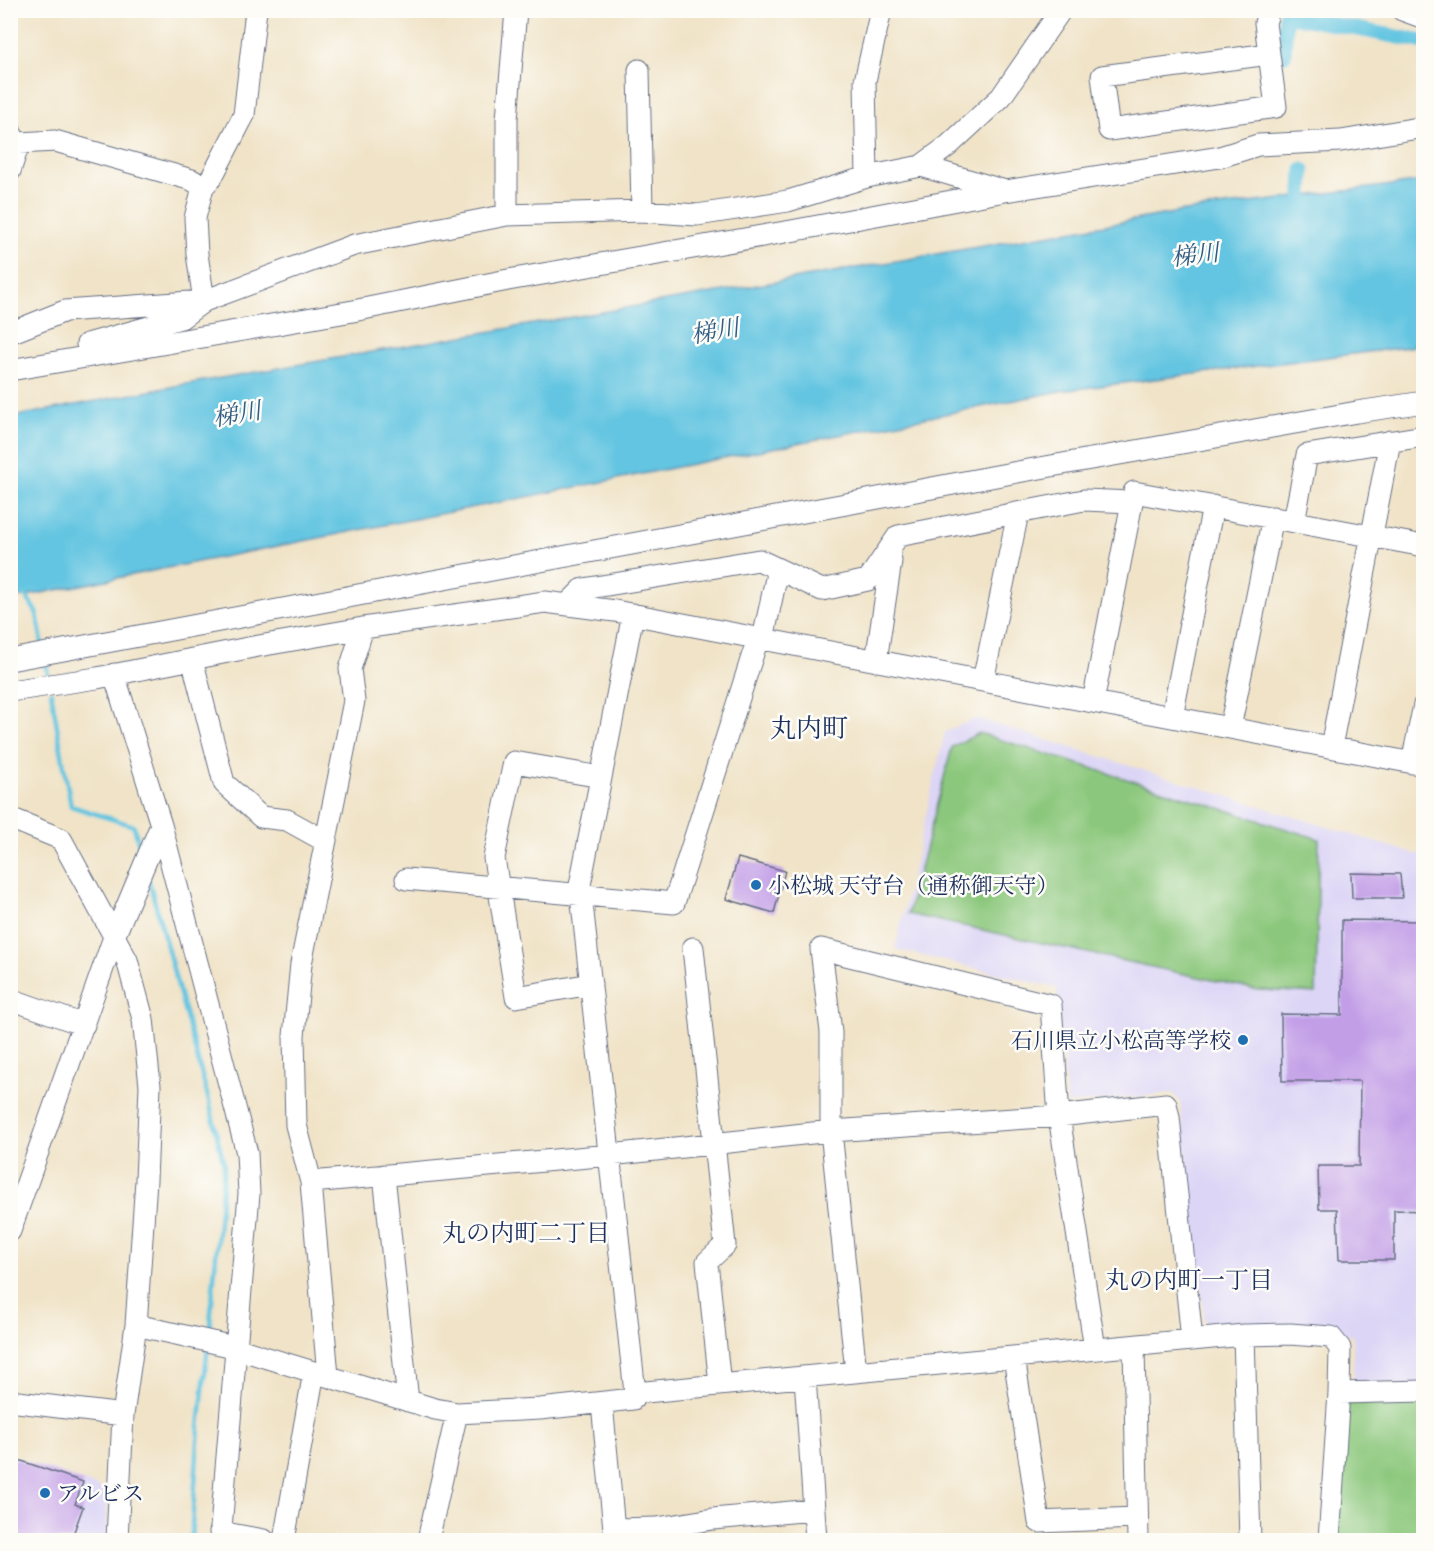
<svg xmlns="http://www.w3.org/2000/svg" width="1434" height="1551" font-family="Vollkorn,'Noto Serif JP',serif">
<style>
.built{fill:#dcd5f6}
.green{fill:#8bc77c;stroke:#537b6d;stroke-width:1.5}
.water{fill:#63c5e1;stroke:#3f7aa0;stroke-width:1.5}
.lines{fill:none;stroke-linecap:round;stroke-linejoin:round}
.stream{stroke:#63c5e1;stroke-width:4.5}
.canal{stroke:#63c5e1;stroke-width:15}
.building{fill:#c29ee7}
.minor-casing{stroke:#666e83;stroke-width:23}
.minor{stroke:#fff;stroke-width:21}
.poi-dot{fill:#1f6fb2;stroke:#fdfcf7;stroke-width:2}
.labels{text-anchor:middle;stroke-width:5;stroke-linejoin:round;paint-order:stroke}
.poi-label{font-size:22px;fill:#1b2f5e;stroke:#fdfcf7;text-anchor:start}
.water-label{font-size:24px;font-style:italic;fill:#315c85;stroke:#fdfcf7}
.neighbourhood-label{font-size:24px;fill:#1b2f5e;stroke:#fdfcf7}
.quarter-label{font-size:26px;fill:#1b2f5e;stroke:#fdfcf7}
</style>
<rect width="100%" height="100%" fill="#fdfcf7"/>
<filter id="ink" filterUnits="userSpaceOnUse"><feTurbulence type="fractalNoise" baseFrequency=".0167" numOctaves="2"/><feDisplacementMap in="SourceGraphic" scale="12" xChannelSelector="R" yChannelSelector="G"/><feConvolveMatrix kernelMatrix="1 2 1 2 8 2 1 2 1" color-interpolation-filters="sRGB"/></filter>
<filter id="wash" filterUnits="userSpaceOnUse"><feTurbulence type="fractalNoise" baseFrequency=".008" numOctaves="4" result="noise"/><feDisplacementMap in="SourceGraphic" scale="24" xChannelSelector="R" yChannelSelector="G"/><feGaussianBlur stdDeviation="1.35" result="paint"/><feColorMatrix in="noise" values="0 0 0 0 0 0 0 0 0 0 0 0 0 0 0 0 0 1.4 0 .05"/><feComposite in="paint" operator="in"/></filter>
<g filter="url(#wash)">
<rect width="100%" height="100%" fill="#f0e3c7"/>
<path class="built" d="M976,718L1414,854H1423V1386L1354,1383L1353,1337L1334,1329L1207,1342L1180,1102L1173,1093L1067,1104L1057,988L895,949L945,732Z
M10,1455L107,1490L106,1540H11Z"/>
<path class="green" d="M979,733L1319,839L1316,993L1258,990L908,914L952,747Z
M1423,1401V1540H1337L1344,1403Z"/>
<path class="water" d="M1423,181V345L1061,391L11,599V417L186,384L1185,211Z"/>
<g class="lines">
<path class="stream" d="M24,592L37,614L43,648
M45,659L49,681
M51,692L71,806L134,826L141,854
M148,877L209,1101L224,1165L209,1335
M191,1540L199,1427L208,1346"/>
<path class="canal" d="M1284,55L1286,15L1424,42
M1301,215L1303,170"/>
</g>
<g id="blocks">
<path class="building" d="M738,858L785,871L774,913L726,899Z
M1351,873L1400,874L1402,898H1352Z
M1342,920L1424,921V1211L1394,1210V1260H1339L1337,1209H1319L1318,1166H1359L1360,1081H1282L1281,1014L1342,1015Z
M10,1457L83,1482L75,1504L83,1507L71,1540H10Z"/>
</g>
</g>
<g filter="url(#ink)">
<use href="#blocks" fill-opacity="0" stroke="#666e83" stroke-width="1.5"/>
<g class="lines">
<defs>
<path id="minor" d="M1269,10L1265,23L1276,107L1109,130L1102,76L1269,54
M1402,10L1424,18
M639,70L642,211
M10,131L14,139L19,143L55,141L192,180L203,187
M921,166L1002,190
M10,171L19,143
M867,177L865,81L881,10
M507,215V119L516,10
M204,301L197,254L195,218L203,187L212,177L244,115L256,10
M10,333L65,311L204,301L354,245L507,215L642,211L697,215L788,201L867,177L921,166L948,146L1001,97L1061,10
M87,344L181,318L204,301
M10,370L353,311L508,280L791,231L1005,191L1220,157L1258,145L1341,141L1424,127
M1294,521L1307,455L1424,436
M568,604L583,589L759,560L822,590L868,580L898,536L1084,500L1132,502
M763,639L778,569
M192,659L224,783L261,817L287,820L325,841
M10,660L1023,471L1357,412L1424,402
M876,661L891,561L889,549
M114,674L161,825L247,1153L249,1194L220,1540
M983,681L1018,513
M10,691L97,678L253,647L363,628L545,602L615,611L1424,765
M1093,702L1134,492L1424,546
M1172,717L1213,506
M1230,728L1273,517
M1331,747L1390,441
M1412,763L1424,705
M10,818L61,839L127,960L143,1019L150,1086L146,1180L136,1325L123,1415L117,1540
M406,879L674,903L758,638
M693,948L725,1245L707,1262L720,1385
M591,984L516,997L494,858L514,762L601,777
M10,999L84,1025
M384,1175L408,1401
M311,1182L610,1155L831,1131L1059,1116L1166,1104L1169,1117L1192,1340
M10,1231L114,937L161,825
M136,1325L225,1345L435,1409L457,1413L540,1409L633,1399L635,1393L580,885L633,614
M1244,1335L1250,1540
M1134,1346L1138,1540
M1014,1357L1039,1522L1136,1518
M856,1372L831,1131V1032L821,949L1051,1005L1059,1116L1095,1349
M328,1376L311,1182L296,1125L294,1036L301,964L354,701L350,669L363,628
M805,1377L816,1540
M635,1393L1244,1335L1290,1334L1331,1337L1340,1348L1339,1393L1329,1540
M1339,1393L1424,1391
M10,1401L123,1415
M602,1404L614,1529L657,1528L713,1519L813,1510
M220,1532L264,1540
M284,1540L314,1372
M428,1540L457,1413"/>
</defs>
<use href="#minor" class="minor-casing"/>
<use href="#minor" class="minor"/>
</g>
</g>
<g class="poi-dot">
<circle cx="756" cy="885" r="6"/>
<circle cx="1243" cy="1040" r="6"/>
<circle cx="45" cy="1493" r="6"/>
</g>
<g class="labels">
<g class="poi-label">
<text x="768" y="893">小松城 天守台（通称御天守）</text>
<text x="1231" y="1048" text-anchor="end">石川県立小松高等学校</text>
<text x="57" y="1501">アルビス</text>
</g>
<g class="water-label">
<text transform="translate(1195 255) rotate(-7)" y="8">梯川</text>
<text transform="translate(715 331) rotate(-10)" y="8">梯川</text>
<text transform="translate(237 414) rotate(-10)" y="8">梯川</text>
</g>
<g class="neighbourhood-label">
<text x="526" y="1241">丸の内町二丁目</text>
<text x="1189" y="1288">丸の内町一丁目</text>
</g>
<g class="quarter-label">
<text x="809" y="737">丸内町</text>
</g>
</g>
<rect width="1434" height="1551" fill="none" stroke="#fdfcf7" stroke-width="36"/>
</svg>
